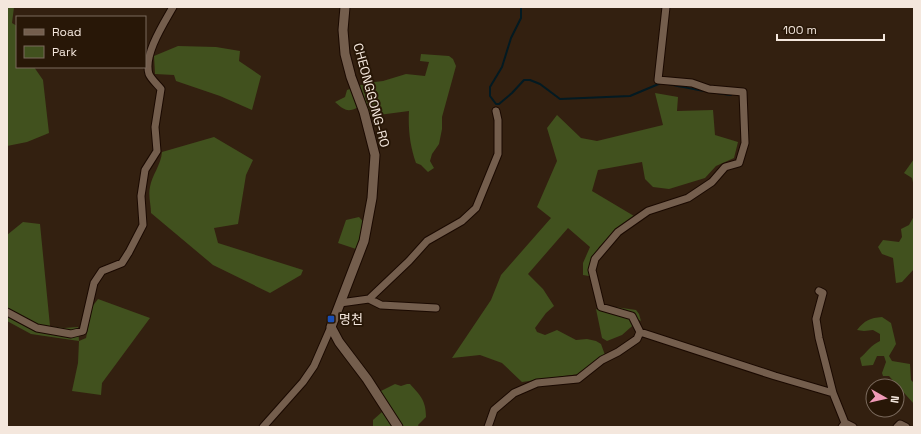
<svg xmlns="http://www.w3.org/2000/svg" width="921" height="434" font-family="'Space Grotesk','Noto Sans KR',sans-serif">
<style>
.green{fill:#41511e}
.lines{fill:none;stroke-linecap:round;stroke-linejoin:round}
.stream{stroke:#031a22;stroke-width:2}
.minor-casing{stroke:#1a0900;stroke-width:9}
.tertiary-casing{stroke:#1a0900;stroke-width:11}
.minor{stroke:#745e4d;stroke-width:7}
.tertiary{stroke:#745e4d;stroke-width:9}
.transit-dot{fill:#1a4fb4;stroke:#281707;stroke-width:1.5}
.labels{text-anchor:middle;stroke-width:4;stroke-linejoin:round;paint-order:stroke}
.street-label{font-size:13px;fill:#f4e7dd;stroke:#281707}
.poi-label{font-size:13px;fill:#f4e7dd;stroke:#281707;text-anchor:start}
</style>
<rect width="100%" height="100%" fill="#332010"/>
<path class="green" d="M7,7H14L12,23L17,26V67H34L43,80L49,133L27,142L7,146Z
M178,46L216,47L240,51L239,61L261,76L252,110L220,96L176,81L174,75L155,74L154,56Z
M421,54L449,56L453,59L456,66L442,117V129L439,144L432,154L430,161L434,168L428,172L421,165L416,163C410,146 408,129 409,111L371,116L365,104C350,111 348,114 335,102L345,97L347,90L367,83L383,81L406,74L425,76L429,62L420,61Z
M655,93L678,97L677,111L713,110L715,135L738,142L734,158L716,166L705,178L669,189L653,187L645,179L642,162L598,170L592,191L634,216L599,247L589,276L583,275V263L590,247L568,228L528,274L543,289L554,306L546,313L535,328L537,332L545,335L557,330L576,340L587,339L596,341L601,344L605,355L579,374L522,382L502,363L480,355L452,358L491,300L501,275L551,218L537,207L557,161L547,128L557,115L581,138L597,141L663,125Z
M214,137L253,160L246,175L238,224L214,228L218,243L303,270L301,275L270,293L213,265L151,213C151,205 148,195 150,187C152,175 161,165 162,152Z
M914,159V187L912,178L904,173Z
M914,216V269L902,282L896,283L893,258L882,254L878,247L883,240L899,242L902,237L901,229L909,225Z
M359,217L370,229L365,247L356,249L338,243L346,220Z
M23,222L40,224L50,326L64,328L78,327L79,341L86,338L92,307L98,299L150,318L102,383L101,395L72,391L78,363L79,341L31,334L7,321V235Z
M615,307L636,310L639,314L641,321L639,320L622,335L607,341L602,338L596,309L605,312Z
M882,317L891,323L896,344L889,356L892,361L910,364L911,380L914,383V404L889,376H883L882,373L886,362L884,356H877L873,365L862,366L860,358C867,352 871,345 880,341V334L873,330L864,331L857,330C865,320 870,318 882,317Z
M395,384L401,386L407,384H410C421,396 426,401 426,417L418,425L419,427H401L379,392Z
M382,412L393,427H373V420Z"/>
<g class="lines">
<path class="stream" d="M521,7V18L511,38L502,67L490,87V96L496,104H499L512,93L524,80H530L540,84L560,99L630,96L661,83
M668,84C689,88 710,93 731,95"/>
<defs>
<path id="minor" d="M666,7L658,80L692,83L709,89L743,92L745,143L739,163L725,167L712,182L688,198L648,211L618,232L595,259L592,270L601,307L632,316L640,332L775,376L833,393
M819,291L823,293L816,319L819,338L833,393L845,423
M369,299L381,305L436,308
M340,303L369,299L409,261L427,241L462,221L476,208L498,154V120L496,111
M7,312L37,328L71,334L83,331L94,283L102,271L122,263L129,252L143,225L141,196L145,170L157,151L155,127L161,89C158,85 151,79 149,74C143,55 164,23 173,7
M263,427L303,382L314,366L331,327
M488,427L494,410L514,393L537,383L578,379L602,360L618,352L637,339L640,332
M842,427L845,423L853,427
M897,427L900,424L906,427"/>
<path id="tertiary" d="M345,7L343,30L345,54L351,77L364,112L375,155L372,198L364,241L331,327L339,342L367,379L398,427"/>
</defs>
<use href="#minor" class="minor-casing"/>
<use href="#tertiary" class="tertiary-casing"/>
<use href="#minor" class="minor"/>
<use href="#tertiary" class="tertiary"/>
</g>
<rect class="transit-dot" x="327" y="315" width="8" height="8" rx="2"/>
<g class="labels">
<g class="street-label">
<text transform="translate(372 95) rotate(75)" y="5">CHEONGGONG-RO</text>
</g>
<g class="poi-label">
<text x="339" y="324">명천</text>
</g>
</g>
<rect width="921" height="434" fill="none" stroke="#f4e7dd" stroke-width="16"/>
<rect x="16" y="16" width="130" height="52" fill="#281707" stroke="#7a6a5d"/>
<rect x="24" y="29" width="20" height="6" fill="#745e4d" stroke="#7a6a5d"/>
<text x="52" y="36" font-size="12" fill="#f4e7dd">Road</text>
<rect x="24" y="46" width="20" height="12" fill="#41511e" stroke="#7a6a5d"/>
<text x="52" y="56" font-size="12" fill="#f4e7dd">Park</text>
<g transform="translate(885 398) rotate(98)"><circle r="19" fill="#281707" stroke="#7a6a5d"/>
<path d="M0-3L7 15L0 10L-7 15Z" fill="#f09ab7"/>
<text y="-6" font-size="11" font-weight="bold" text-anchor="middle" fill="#f4e7dd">N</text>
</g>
<path d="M777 34v6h107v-6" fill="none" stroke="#f4e7dd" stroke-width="2"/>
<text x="783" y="34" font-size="12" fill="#f4e7dd" stroke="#281707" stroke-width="3" paint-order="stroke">100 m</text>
</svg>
